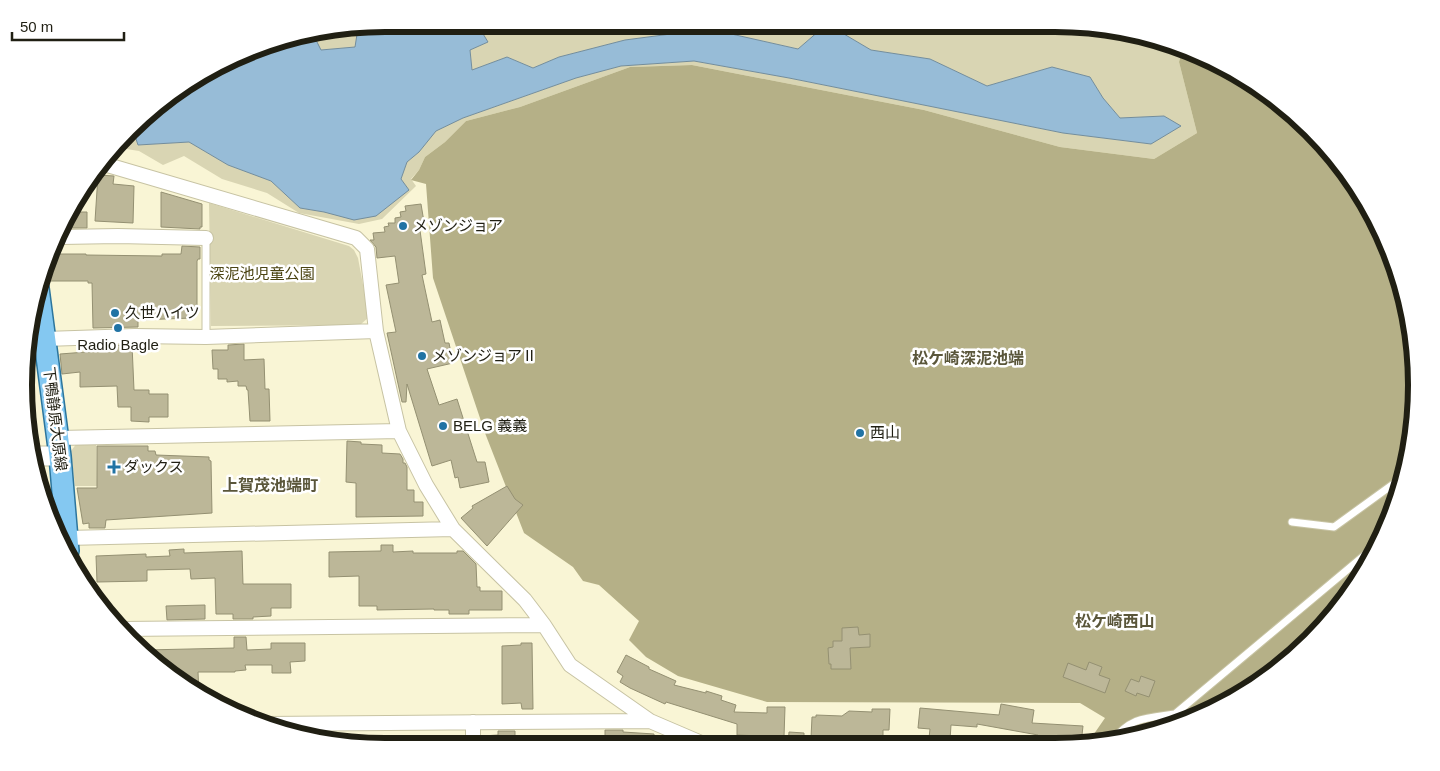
<svg xmlns="http://www.w3.org/2000/svg" width="1440" height="771" font-family="Helvetica,'Noto Sans JP',sans-serif">
<style>
.green{fill:#d9d5b3}
.forest{fill:#b5b087}
.water{fill:#97bcd7;stroke:#738d9c}
.building{fill:#bcb798;stroke:#949072}
.lines{fill:none;stroke-linecap:round;stroke-linejoin:round}
.lane-casing{stroke:#c7c3a3;stroke-width:9}
.street-casing{stroke:#c7c3a3;stroke-width:16}
.secondary-casing{stroke:#c7c3a3;stroke-width:21}
.primary-casing{stroke:#2c759d;stroke-width:24}
.lane{stroke:#fff;stroke-width:7}
.street{stroke:#fff;stroke-width:14}
.secondary{stroke:#fff;stroke-width:19}
.primary{stroke:#84c8f1;stroke-width:21}
.poi-dot{fill:#2173a4;stroke:#fff;stroke-width:2}
.labels{text-anchor:middle;stroke-width:5;stroke-linejoin:round;paint-order:stroke}
.poi-label{font-size:15px;fill:#201f13;stroke:#fff;text-anchor:start}
.park-label{font-size:15px;fill:#4b4412;stroke:#fff}
.street-label{font-size:15px;fill:#201f13;stroke:#fff}
.neighbourhood-label{font-size:16px;font-weight:bold;fill:#5a563a;stroke:#fff}
.rim{fill:none;stroke:#201f13;stroke-width:6}
</style>
<rect width="100%" height="100%" fill="#f9f5d5"/>
<path class="green" d="M477,24L1078,25L1148,36L1182,50L1179,62L1197,133L1154,159L1060,147L924,110L692,65L630,67L520,107L466,121L445,142L425,157L419,170L411,179L416,186L382,219L359,224L299,213L267,193L222,179L184,156L163,165L139,151L120,148L137,129L135,136L138,145L189,142L228,165L271,181L300,208L324,212L408,189L401,179L407,162L419,152L435,131L463,118L576,78L621,66L694,61L789,78L1063,133L1150,144L1180,126L1164,116L1120,118L1103,98L1090,77L1052,67L987,86L930,59L871,50L827,24L798,49L709,29L625,40L559,57L533,68L507,57L472,70L470,50L488,42Z
M358,28L356,47L320,50L314,36Z
M209,203L349,246L354,250L358,258L369,317L360,325L211,326Z
M77,443H96L97,486H75L71,451Z"/>
<path class="forest" d="M1182,50L1235,72L1293,113L1341,165L1379,225L1404,292L1415,362L1413,432L1397,502L1368,566L1326,624L1255,686L1171,728L1101,744H1087L1105,718L1080,703L767,702L678,676L646,657L629,640L639,621L599,585L583,581L573,567L524,533L485,433L433,278L426,184L411,180L419,170L425,157L445,142L466,121L520,107L630,67L692,65L924,110L1060,147L1154,159L1197,133L1179,62Z"/>
<path class="water" d="M386,24H477L488,42L470,50L472,70L507,57L533,68L559,57L625,40L709,29L798,49L827,24L871,50L930,59L987,86L1052,67L1090,77L1103,98L1120,118L1164,116L1181,126L1151,144L1063,133L789,78L694,61L621,66L576,78L463,118L436,131L419,152L407,162L401,179L409,190L376,216L354,220L324,212L300,208L271,181L228,165L189,142L138,145L135,136L137,129L165,99L269,43L314,36L321,50L355,47L358,28Z"/>
<path class="building" d="M98,175L114,176L113,184L134,186L133,223L95,221Z
M161,192L202,204V227H200V229L161,227Z
M421,204L424,222L419,223L426,274L422,275L432,322L440,320L445,343H449L453,363L427,369L439,405L457,399L477,462H485L489,482L460,488L458,477L455,478L451,460L432,466L407,384L406,402H402L387,333L396,332L386,285L399,283L395,256L377,258L376,247L370,240H374L373,233L385,232L384,227L389,226L388,223H395V218L401,217L400,212L406,211L405,206Z
M72,212H87V228H70V217Z
M182,246L200,247V259H198L197,261V315H192V318L138,320V327L93,328L92,283H88V281H48L47,279V268L53,254H86V255L162,256V254H181Z
M244,344V360L264,359L265,389H269L270,421H250L248,390H247L246,386H238V381L227,382V379H218V369H213L212,350H228V345Z
M132,345L134,390H149V394H168V417H149V422L131,421V407H118L117,386L80,387V372L62,374L60,354L99,351V346Z
M347,441L361,442V444L382,445V453L400,454L403,459V463H405L407,467V490H414V502H423V516L356,517V483L346,482Z
M97,446H148V451H155L156,455L209,457V460L211,461L212,513L106,520L105,528H89V523L83,524L77,488H97Z
M507,486L515,499L523,505L487,546L461,518L473,508L472,506Z
M381,545H393V552L413,551V553H457V551H463L476,564L477,587H480V591H502V610H469V614H449V610H434V609L377,610V606H359V576L329,577V552L381,551Z
M184,549V553L242,551L243,584H291V608H271V616L253,617V619H233V614H216L215,578L191,579L190,569L147,570V581L97,582L96,556L146,554V557L170,556L169,550Z
M205,605V619L167,620L166,606Z
M858,627L859,635L870,634V647L850,648L851,669H831V664H829L828,648L833,647V641H842V628Z
M234,637H246L247,650L271,649V643H305V661L290,662L291,673H272V665H245L246,670L235,671V672H198L199,694L145,650L234,648Z
M521,643H532L533,709H522L521,703L502,704V646L521,645Z
M626,655L649,667V669L676,681L674,685L706,693V691L722,696L721,700L736,705L734,712L767,713V707H785L784,737L737,735V724L666,702L665,704L630,688L620,682L623,676L617,672Z
M1089,662L1102,667L1099,675L1110,679L1105,693L1063,677L1068,663L1086,670Z
M1141,676L1155,681L1149,697L1137,693L1136,696L1125,691L1131,679L1139,682Z
M1001,704L1034,710L1032,723L1083,726L1081,744L1037,743L1038,735L977,724V727L951,725L950,740L929,738L930,729L918,728L920,708L999,715Z
M872,709H890L889,730H883V736H864L861,745L833,743V739L811,738L812,717H816V715L842,716L849,711L872,712Z
M605,730H623V732L654,734V746H605Z
M498,731H515V746H482V736L498,735Z
M789,732L804,733V745H788Z"/>
<g class="lines">
<defs>
<path id="lane" d="M206,238V337
M1292,522L1334,527L1403,477
M1111,742C1131,717 1145,718 1175,714L1378,544"/>
<path id="street" d="M104,164L356,238L367,249L376,331L399,431L426,485L453,529L525,600L544,625L570,665L650,721L706,745
M61,237L118,236L206,238
M45,339L135,336L206,337L376,331
M58,438L399,431
M59,536L67,538L453,529
M120,629L544,625
M473,722V746
M265,724L650,721"/>
<path id="secondary" d="M35,456H60"/>
<path id="primary" d="M38,288L60,456L68,551"/>
</defs>
<use href="#lane" class="lane-casing"/>
<use href="#street" class="street-casing"/>
<use href="#secondary" class="secondary-casing"/>
<use href="#primary" class="primary-casing"/>
<use href="#lane" class="lane"/>
<use href="#street" class="street"/>
<use href="#secondary" class="secondary"/>
<use href="#primary" class="primary"/>
</g>
<g class="poi-dot">
<circle cx="403" cy="226" r="5"/>
<circle cx="115" cy="313" r="5"/>
<circle cx="118" cy="328" r="5"/>
<circle cx="422" cy="356" r="5"/>
<circle cx="443" cy="426" r="5"/>
<circle cx="860" cy="433" r="5"/>
<path d="M111.5 459.5h5v5h5v5h-5v5h-5v-5h-5v-5h5z"/>
</g>
<g class="labels">
<g class="poi-label">
<text x="413" y="231">メゾンジョア</text>
<text x="125" y="318">久世ハイツ</text>
<text x="118" y="350" text-anchor="middle">Radio Bagle</text>
<text x="432" y="361">メゾンジョアⅡ</text>
<text x="453" y="431">BELG 義義</text>
<text x="870" y="438">西山</text>
<text x="124" y="472">ダックス</text>
</g>
<g class="park-label">
<text x="262" y="279">深泥池児童公園</text>
</g>
<g class="street-label">
<text transform="translate(55 419) rotate(83)" y="5">下鴨静原大原線</text>
</g>
<g class="neighbourhood-label">
<text x="968" y="364">松ケ崎深泥池端</text>
<text x="270" y="491">上賀茂池端町</text>
<text x="1115" y="627">松ケ崎西山</text>
</g>
</g>
<path d="M0 0H1440V771H0ZM385 32H1055A353 353 0 0 1 1408 385V385A353 353 0 0 1 1055 738H385A353 353 0 0 1 32 385V385A353 353 0 0 1 385 32Z" fill="#fff" fill-rule="evenodd"/>
<path class="rim" d="M385 32H1055A353 353 0 0 1 1408 385V385A353 353 0 0 1 1055 738H385A353 353 0 0 1 32 385V385A353 353 0 0 1 385 32Z"/>
<path d="M12 32v8h112v-8" fill="none" stroke="#201f13" stroke-width="2.5"/>
<text x="20" y="32" font-size="15" fill="#201f13" stroke="#ffffff" stroke-width="4" paint-order="stroke">50 m</text>
</svg>
